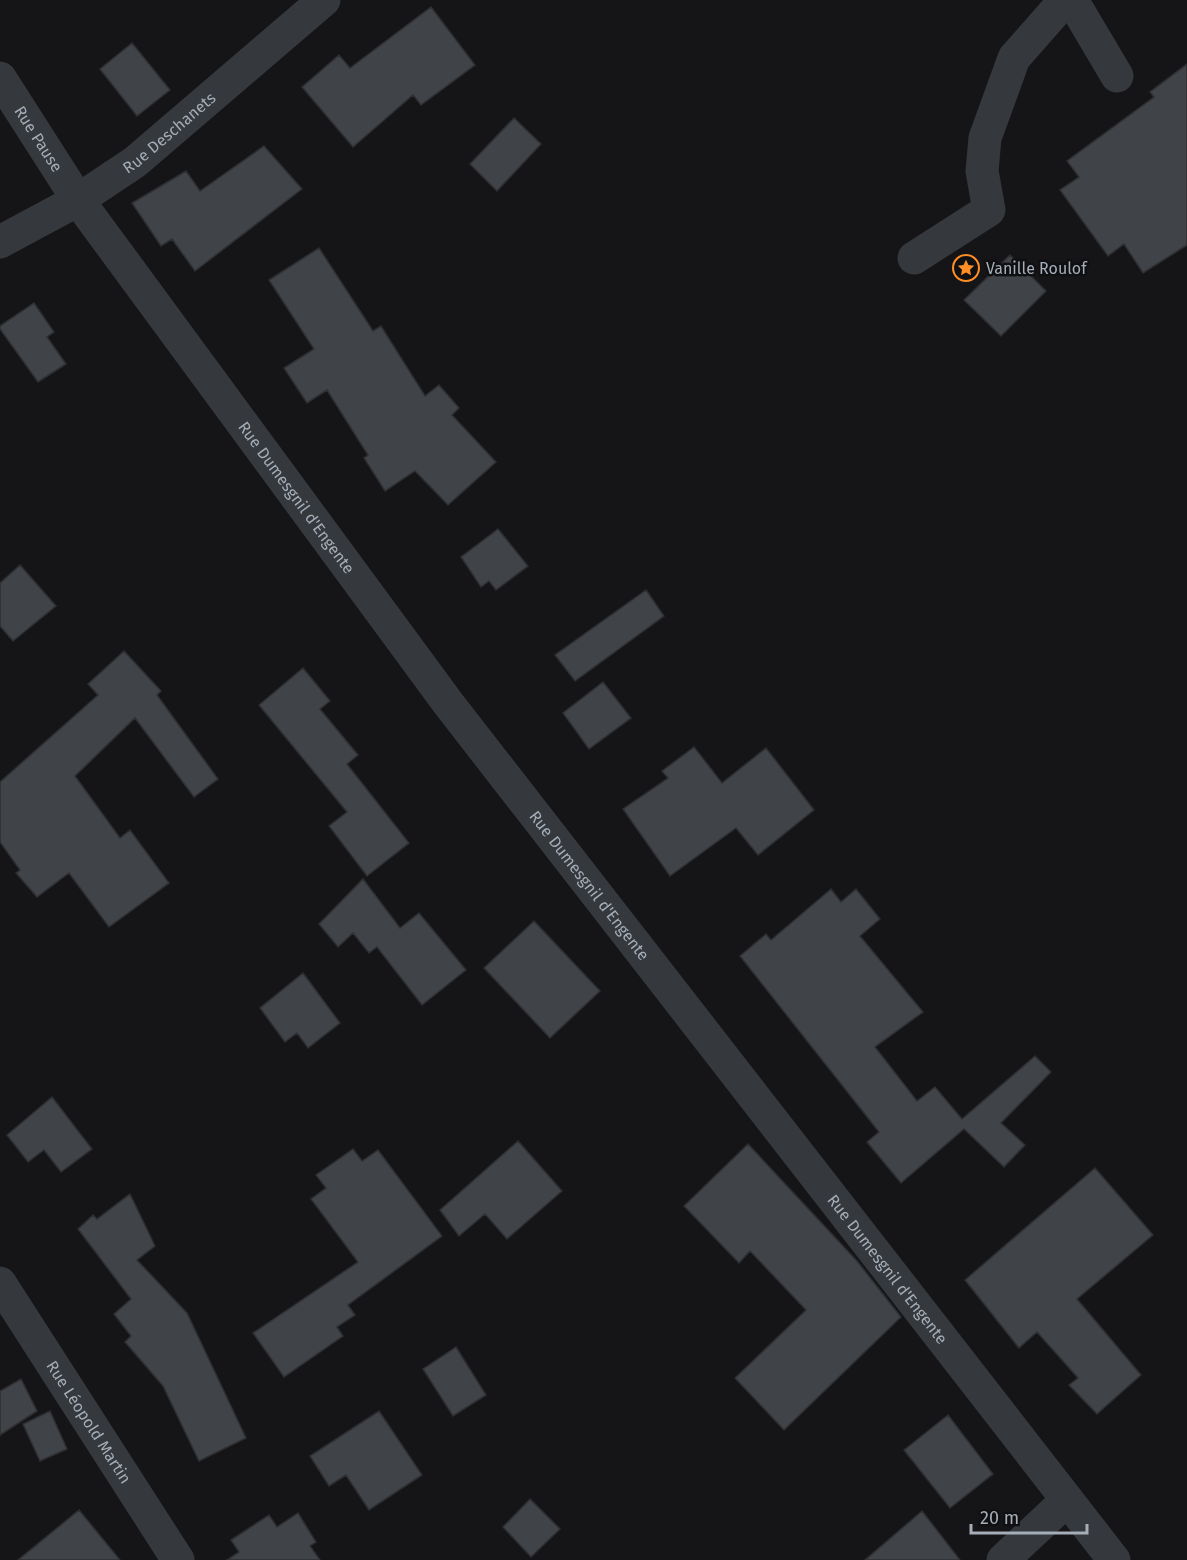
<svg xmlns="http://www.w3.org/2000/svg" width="1187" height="1560" font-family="'Fira Sans',sans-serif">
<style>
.building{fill:#404347;stroke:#2e2f33;stroke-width:1.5}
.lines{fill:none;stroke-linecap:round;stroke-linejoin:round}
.minor{stroke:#35383c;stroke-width:33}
.labels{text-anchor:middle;stroke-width:5;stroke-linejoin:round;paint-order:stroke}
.street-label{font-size:16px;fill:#a5aeb8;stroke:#101012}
.poi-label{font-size:16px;fill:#a5aeb8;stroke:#101012;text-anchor:start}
</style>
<rect width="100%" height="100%" fill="#151517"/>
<path class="building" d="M431,7L475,65L421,105L413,95L353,147L302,87L339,55L350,68Z
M132,43L170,90L137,116L100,69Z
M1187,64V245L1143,273L1124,244L1108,256L1060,190L1079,177L1067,161L1154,97L1150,92Z
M514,118L541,144L497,191L470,164Z
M264,146L302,189L195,271L172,239L161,246L132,203L186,171L200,191Z
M319,248L373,331L381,326L425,396L439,385L459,408L452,415L496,462L448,505L415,471L385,491L364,458L368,455L327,390L307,403L284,368L314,349L269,280Z
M1010,255L1046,291L1001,336L964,300Z
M34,303L54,332L47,337L66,364L38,382L0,329V326Z
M498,529L528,566L496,590L489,581L481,587L461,557Z
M20,565L56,606L13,641L0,626V583Z
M646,590L664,616L575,681L555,655Z
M124,651L161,691L157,695L218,779L194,797L135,718L75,776L120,838L130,830L169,883L109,927L69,873L37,897L16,873L20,870L0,842V782L98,695L88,684Z
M303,668L330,701L320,709L358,755L347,764L409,843L367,876L329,826L347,812L259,705Z
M603,682L631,718L589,749L563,713Z
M694,747L722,783L766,748L814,810L758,855L736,828L670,876L623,809L668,778L662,771Z
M363,879L400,928L419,913L466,970L422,1005L377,947L369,953L353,933L338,947L319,924Z
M831,889L841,902L856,889L880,919L860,936L923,1012L875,1047L917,1101L935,1087L962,1119L1035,1056L1051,1072L1001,1123L1025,1145L1004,1167L964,1129L901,1183L867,1142L879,1132L740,956L766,934L771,940Z
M534,921L600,991L550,1038L484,968Z
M303,973L340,1023L308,1048L297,1033L285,1042L260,1008Z
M52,1097L92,1149L61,1172L44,1150L28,1162L7,1135Z
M518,1141L562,1191L507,1239L485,1214L459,1236L440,1210Z
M748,1144L857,1261L901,1317L784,1430L735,1378L806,1310L750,1251L739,1263L684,1206Z
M353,1149L362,1161L378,1150L442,1236L348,1305L355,1315L337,1327L343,1336L284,1377L253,1333L358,1262L311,1199L326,1188L316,1175Z
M1095,1168L1153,1235L1077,1299L1141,1375L1097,1414L1069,1385L1078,1378L1037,1332L1019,1348L965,1280Z
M130,1194L155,1246L137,1260L187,1313L246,1438L199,1461L163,1386L125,1342L131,1336L114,1314L131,1299L78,1229L93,1215L97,1219Z
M456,1347L486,1395L453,1416L423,1369Z
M21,1379L37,1411L0,1435V1391Z
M50,1411L67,1449L40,1461L23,1424Z
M379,1411L422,1475L369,1510L346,1475L329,1486L310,1456Z
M948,1415L993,1474L950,1508L904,1450Z
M530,1499L560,1529L531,1557L503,1527Z
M79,1510L120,1560H18Z
M922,1511L960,1560H865Z
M298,1513L316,1542L310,1546L320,1560H227L239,1552L231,1540L269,1515L277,1527Z"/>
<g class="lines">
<g class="minor">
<path d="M1072,0L1117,76"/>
<path id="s1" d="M0,78L78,200L448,703L1114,1560"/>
<path id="s2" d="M0,242L78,200L135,162L324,0"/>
<path d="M914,258L989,210L982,171L985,138L1014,58L1065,0"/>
<path id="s3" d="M0,1283L178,1560"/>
<path d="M1003,1560L1067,1500"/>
</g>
</g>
<defs>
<symbol id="sight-ring" viewBox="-11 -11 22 22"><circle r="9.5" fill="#101012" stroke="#ff8e24" stroke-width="1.5"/><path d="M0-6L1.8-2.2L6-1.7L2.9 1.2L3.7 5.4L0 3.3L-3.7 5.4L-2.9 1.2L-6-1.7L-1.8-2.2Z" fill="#ff8e24"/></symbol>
</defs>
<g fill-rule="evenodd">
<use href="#sight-ring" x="951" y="253" width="30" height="30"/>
</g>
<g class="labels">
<g class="street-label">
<text dy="6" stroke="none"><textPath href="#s2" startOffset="202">Rue Deschanets</textPath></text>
<text dy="6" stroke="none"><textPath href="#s1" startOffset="72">Rue Pause</textPath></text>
<text dy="6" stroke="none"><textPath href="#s1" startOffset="514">Rue Dumesgnil d'Engente</textPath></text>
<text dy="6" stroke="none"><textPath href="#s1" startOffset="1000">Rue Dumesgnil d'Engente</textPath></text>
<text dy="6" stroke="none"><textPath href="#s1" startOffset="1486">Rue Dumesgnil d'Engente</textPath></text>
<text dy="6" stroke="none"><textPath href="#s3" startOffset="165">Rue Léopold Martin</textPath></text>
</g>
<g class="poi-label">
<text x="986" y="274">Vanille Roulof</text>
</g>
</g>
<path d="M971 1524v9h116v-9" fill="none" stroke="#a5aeb8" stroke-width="3"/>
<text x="980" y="1524" font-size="18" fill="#a5aeb8" stroke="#101012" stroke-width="4.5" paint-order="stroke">20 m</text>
</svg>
